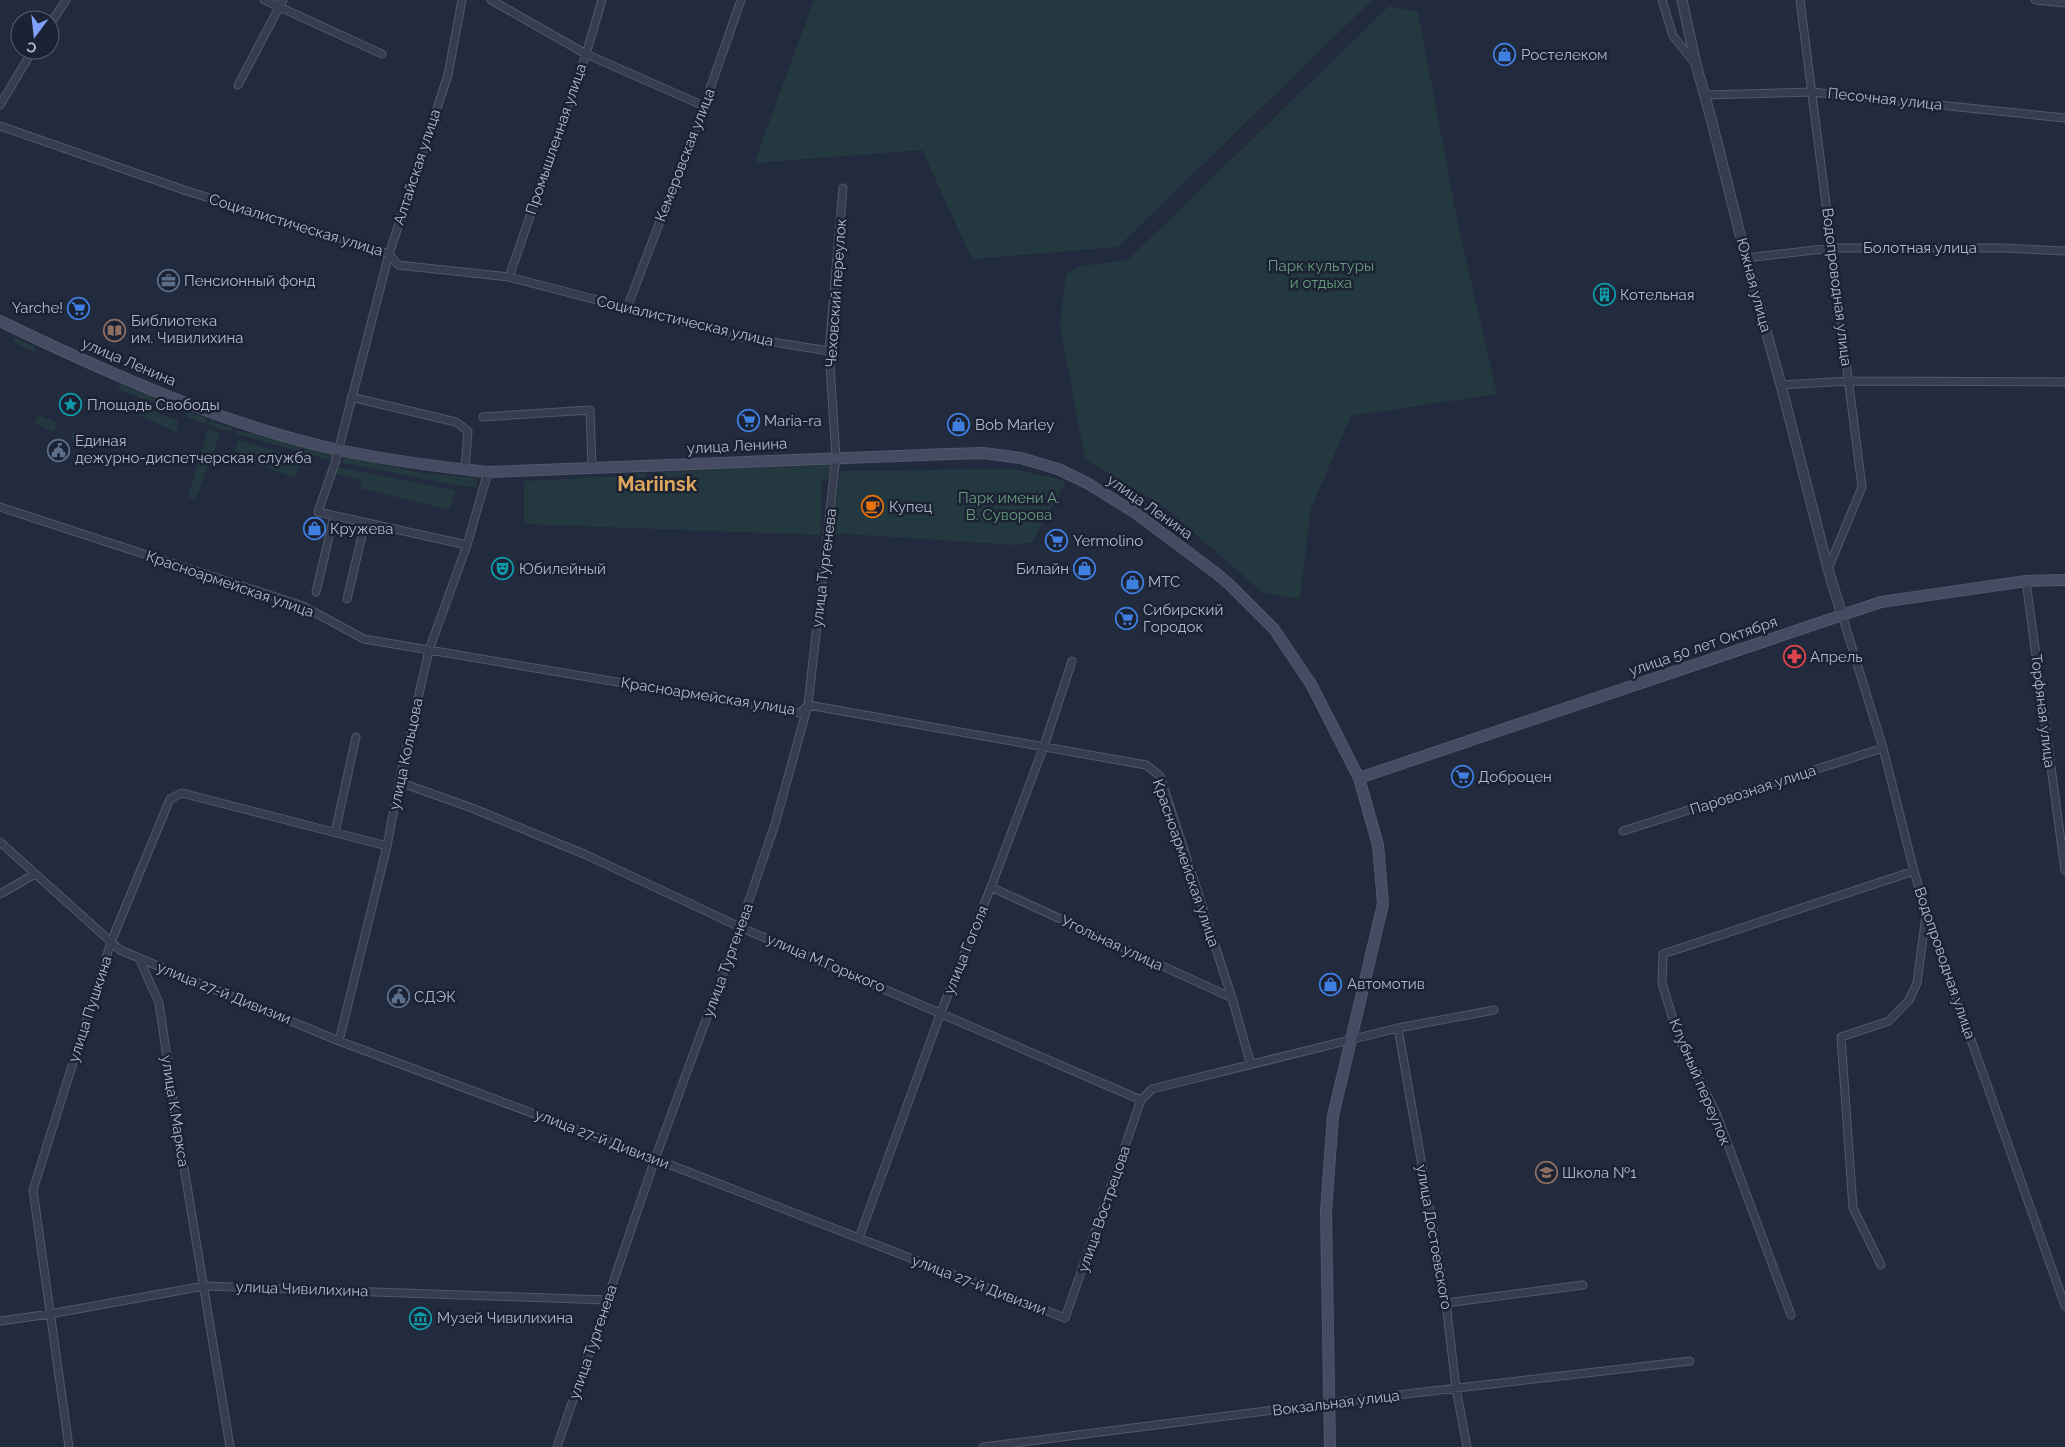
<svg xmlns="http://www.w3.org/2000/svg" width="2065" height="1447" font-family="Raleway,sans-serif">
<style>
.green{fill:#24383f}
.lines{fill:none;stroke-linecap:round;stroke-linejoin:round}
.minor-casing{stroke:#515869;stroke-width:9}
.tertiary-casing{stroke:#515869;stroke-width:11}
.secondary-casing{stroke:#515869;stroke-width:12}
.minor{stroke:#363d4e;stroke-width:7}
.tertiary{stroke:#363d4e;stroke-width:9}
.secondary{stroke:#444b62;stroke-width:10}
.labels{text-anchor:middle;stroke-width:5;stroke-linejoin:round;paint-order:stroke}
.poi-label{font-size:15px;fill:#b2b8ca;stroke:#1b2233;text-anchor:start}
.street-label{font-size:15px;fill:#b2b8ca;stroke:#1b2233}
.park-label{font-size:15px;fill:#679c7b;stroke:#1b2233}
.district-label{font-size:20px;font-weight:bold;fill:#dba55b;stroke:#1b2233}
</style>
<rect width="100%" height="100%" fill="#222a3e"/>
<path class="green" d="M814,0H1372L1118,247L972,259L922,150L754,163Z
M1389,6L1418,12L1459,229L1497,394L1351,416L1311,508L1300,599L1263,593L1167,509L1085,459L1060,326L1066,274L1081,266L1128,260Z
M15,338L36,347L34,352L13,342Z
M120,384L172,404L170,409L118,389Z
M137,405L177,420L178,424L176,432L133,412Z
M188,412L207,418L205,424L186,417Z
M38,415L58,423L54,432L34,423Z
M210,421L233,428L231,432L209,426Z
M208,429L220,433L196,499L188,497Z
M74,430L94,439L90,447L70,439Z
M237,430L333,454L332,461L236,434Z
M238,440L302,459L295,478L236,457L237,454L234,452Z
M344,455L422,473L477,478V487L460,486L342,463Z
M831,465L830,479H822L821,535L524,524V481L621,476L622,482L682,480V477L659,478V472Z
M337,467L455,490L450,510L360,488L362,480L335,474Z
M1014,469L1063,480L1065,483L1032,542L1015,545L832,533L840,471Z
M645,473L646,478L626,479V474Z"/>
<g class="lines">
<defs>
<path id="minor" d="M264,0L382,54
M462,0L448,75L389,254L335,463L318,512L467,545
M491,0L586,54L704,106
M1662,0L1673,36L1695,63
M1800,0L1862,487L1828,569
M2035,0L2065,3
M50,24L66,0
M238,85L283,0
M1705,95L1812,92L2065,118
M0,105L33,50
M0,126L187,191L389,254L398,265L509,277L736,336L829,351
M1746,258L1832,248H2003L2065,251
M509,277L586,54L602,0
M627,308L704,106L741,0
M1781,385L1849,381L2065,382
M351,397L456,422L468,431L465,469
M483,417L590,410L592,468
M0,507L303,606L364,639L800,713L808,705L1146,765L1160,776L1232,998L1251,1065
M2026,581L2065,871
M316,592L334,516
M347,599L365,523
M1842,615L1883,748L1914,871L1926,912L2065,1306
M399,782L472,808L584,854L740,927L1141,1100
M1623,831L1883,748
M335,833L356,737
M0,842L120,950L139,958L159,1003L176,1119L230,1447
M991,887L1232,998
M0,894L35,874
M139,958L339,1041L655,1159L1065,1318L1141,1100L1152,1089L1398,1028L1494,1010
M1398,1028L1446,1303L1456,1388L1467,1447
M339,1041L387,846L399,782L429,650L467,545L488,472
M859,1238L941,1012L991,887L1044,746L1072,661
M1881,1265L1853,1208L1841,1037L1889,1021L1909,1000L1917,983L1926,915
M1446,1303L1583,1285
M1791,1315L1717,1115L1679,1039L1662,983L1663,954L1914,871
M0,1321L50,1314L204,1286L607,1300
M69,1447L33,1190L111,942L170,799L182,793L387,846
M557,1447L655,1159L740,927L775,824L808,705L836,457L829,351L843,188
M983,1447L1329,1403L1690,1361"/>
<path id="tertiary" d="M1682,0L1696,64L1712,122L1746,258L1781,385L1828,569L1842,615"/>
<path id="secondary" d="M0,321C105,372 224,425 339,450C388,460 438,467 488,472L950,454L983,453L1021,458L1058,469L1087,483L1134,512L1216,573L1230,585L1274,629L1311,684L1359,778L1378,845L1383,904L1333,1116L1326,1211L1330,1447
M1359,778L1881,602L2026,581L2065,580"/>
</defs>
<use href="#minor" class="minor-casing"/>
<use href="#tertiary" class="tertiary-casing"/>
<use href="#secondary" class="secondary-casing"/>
<use href="#minor" class="minor"/>
<use href="#tertiary" class="tertiary"/>
<use href="#secondary" class="secondary"/>
</g>
<defs>
<symbol id="shop-ring" viewBox="-11 -11 22 22"><circle r="9.5" fill="#1b2233" stroke="#3f7fe0" stroke-width="1.5"/><path d="M-5-2.5h2.3a2.7 3.5 0 0 1 5.4 0H5L5.5 6h-11ZM-1.5-2.5h3a1.5 2.3 0 0 0-3 0Z" fill="#3f7fe0"/></symbol>
<symbol id="office-ring" viewBox="-11 -11 22 22"><circle r="9.5" fill="#1b2233" stroke="#5c6f8a" stroke-width="1.5"/><path d="M-6-3h4V-5.5h4V-3h4V5H-6ZM-1-4.5V-3h2v-1.5ZM-6 0V1H6V0Z" fill="#5c6f8a"/></symbol>
<symbol id="building-ring" viewBox="-11 -11 22 22"><circle r="9.5" fill="#1b2233" stroke="#0f9aa8" stroke-width="1.5"/><path d="M-4-6H4V6H1V3H-1V6H-4ZM-2.5-4.3h1.7v1.8h-1.7ZM.8-4.3h1.7v1.8H.8ZM-2.5-1h1.7V.8h-1.7ZM.8-1h1.7V.8H.8Z" fill="#0f9aa8"/></symbol>
<symbol id="supermarket-ring" viewBox="-11 -11 22 22"><circle r="9.5" fill="#1b2233" stroke="#3f7fe0" stroke-width="1.5"/><path d="M-6-5.5h2.5l.6 2H6L4.5 2H-2.5L-4.4-4H-6ZM-1.5 3.2a1.3 1.3 0 1 0 .1 0ZM3 3.2a1.3 1.3 0 1 0 .1 0Z" fill="#3f7fe0"/></symbol>
<symbol id="library-ring" viewBox="-11 -11 22 22"><circle r="9.5" fill="#1b2233" stroke="#8d6e63" stroke-width="1.5"/><path d="M-6-4Q-3-5.5-.7-3.5V5Q-3 3-6 4ZM6-4Q3-5.5 .7-3.5V5Q3 3 6 4Z" fill="#8d6e63"/></symbol>
<symbol id="sight-ring" viewBox="-11 -11 22 22"><circle r="9.5" fill="#1b2233" stroke="#0f9aa8" stroke-width="1.5"/><path d="M0-6L1.8-2.2L6-1.7L2.9 1.2L3.7 5.4L0 3.3L-3.7 5.4L-2.9 1.2L-6-1.7L-1.8-2.2Z" fill="#0f9aa8"/></symbol>
<symbol id="civic-ring" viewBox="-11 -11 22 22"><circle r="9.5" fill="#1b2233" stroke="#5c6f8a" stroke-width="1.5"/><path d="M-.6-6.5H3V-4.5H.6V-3L4-1V1h2V6H-6V1h2V-1L-.6-3ZM-1.2 2.5V6h2.4V2.5Z" fill="#5c6f8a"/></symbol>
<symbol id="cafe-ring" viewBox="-11 -11 22 22"><circle r="9.5" fill="#1b2233" stroke="#e8710a" stroke-width="1.5"/><path d="M-5.5-4.5H6V0H3Q3 3.5 0 3.5H-2.5Q-5.5 3.5-5.5 0ZM3-3.2v2h1.7v-2ZM-6 4.5H4V6H-6Z" fill="#e8710a"/></symbol>
<symbol id="theatre-ring" viewBox="-11 -11 22 22"><circle r="9.5" fill="#1b2233" stroke="#0f9aa8" stroke-width="1.5"/><path d="M-5-5.5Q0-4 5-5.5V0Q5 5 0 6Q-5 5-5 0ZM-3.3-2.5H-1v1.5H-3.3ZM1-2.5H3.3v1.5H1ZM-2.8 1Q0 5.5 2.8 1Z" fill="#0f9aa8"/></symbol>
<symbol id="pharmacy-ring" viewBox="-11 -11 22 22"><circle r="9.5" fill="#1b2233" stroke="#e0444e" stroke-width="1.5"/><path d="M-2-6h4v4h4v4h-4v4h-4v-4h-4v-4h4Z" fill="#e0444e"/></symbol>
<symbol id="school-ring" viewBox="-11 -11 22 22"><circle r="9.5" fill="#1b2233" stroke="#8d6e63" stroke-width="1.5"/><path d="M0-5L7-2L0 1L-7-2ZM-4 1L0 2.5L4 1V4Q0 6-4 4Z" fill="#8d6e63"/></symbol>
<symbol id="museum-ring" viewBox="-11 -11 22 22"><circle r="9.5" fill="#1b2233" stroke="#0f9aa8" stroke-width="1.5"/><path d="M0-6L6-3V-2H-6V-3ZM-5-1h2V3h-2ZM-1-1h2V3h-2ZM3-1h2V3H3ZM-6 4H6V6H-6Z" fill="#0f9aa8"/></symbol>
</defs>
<g fill-rule="evenodd">
<use href="#shop-ring" x="1492" y="42" width="25" height="25"/>
<use href="#office-ring" x="156" y="268" width="25" height="25"/>
<use href="#building-ring" x="1592" y="282" width="25" height="25"/>
<use href="#supermarket-ring" x="66" y="296" width="25" height="25"/>
<use href="#library-ring" x="102" y="318" width="25" height="25"/>
<use href="#sight-ring" x="58" y="392" width="25" height="25"/>
<use href="#supermarket-ring" x="736" y="408" width="25" height="25"/>
<use href="#shop-ring" x="946" y="412" width="25" height="25"/>
<use href="#civic-ring" x="46" y="438" width="25" height="25"/>
<use href="#cafe-ring" x="860" y="494" width="25" height="25"/>
<use href="#shop-ring" x="302" y="516" width="25" height="25"/>
<use href="#supermarket-ring" x="1044" y="528" width="25" height="25"/>
<use href="#theatre-ring" x="490" y="556" width="25" height="25"/>
<use href="#shop-ring" x="1072" y="556" width="25" height="25"/>
<use href="#shop-ring" x="1120" y="570" width="25" height="25"/>
<use href="#supermarket-ring" x="1114" y="606" width="25" height="25"/>
<use href="#pharmacy-ring" x="1782" y="644" width="25" height="25"/>
<use href="#supermarket-ring" x="1450" y="764" width="25" height="25"/>
<use href="#shop-ring" x="1318" y="972" width="25" height="25"/>
<use href="#civic-ring" x="386" y="984" width="25" height="25"/>
<use href="#school-ring" x="1534" y="1160" width="25" height="25"/>
<use href="#museum-ring" x="408" y="1306" width="25" height="25"/>
</g>
<g class="labels">
<g class="poi-label">
<text x="1521" y="60">Ростелеком</text>
<text x="184" y="286">Пенсионный фонд</text>
<text x="1620" y="300">Котельная</text>
<text x="63" y="313" text-anchor="end">Yarche!</text>
<text x="131" y="326">Библиотека<tspan x="131" dy="17">им. Чивилихина</tspan></text>
<text x="87" y="410">Площадь Свободы</text>
<text x="764" y="426">Maria-ra</text>
<text x="975" y="430">Bob Marley</text>
<text x="75" y="446">Единая<tspan x="75" dy="17">дежурно-диспетчерская служба</tspan></text>
<text x="889" y="512">Купец</text>
<text x="330" y="534">Кружева</text>
<text x="1073" y="546">Yermolino</text>
<text x="519" y="574">Юбилейный</text>
<text x="1069" y="574" text-anchor="end">Билайн</text>
<text x="1148" y="587">МТС</text>
<text x="1143" y="615">Сибирский<tspan x="1143" dy="17">Городок</tspan></text>
<text x="1810" y="662">Апрель</text>
<text x="1478" y="782">Доброцен</text>
<text x="1347" y="989">Автомотив</text>
<text x="414" y="1002">СДЭК</text>
<text x="1562" y="1178">Школа №1</text>
<text x="437" y="1323">Музей Чивилихина</text>
</g>
<g class="street-label">
<text transform="translate(1885 99) rotate(6)" y="5">Песочная улица</text>
<text transform="translate(556 139) rotate(-71)" y="5">Промышленная улица</text>
<text transform="translate(685 155) rotate(-69)" y="5">Кемеровская улица</text>
<text transform="translate(417 167) rotate(-72)" y="5">Алтайская улица</text>
<text transform="translate(296 225) rotate(17)" y="5">Социалистическая улица</text>
<text x="1920" y="253">Болотная улица</text>
<text transform="translate(1754 285) rotate(75)" y="5">Южная улица</text>
<text transform="translate(1837 287) rotate(83)" y="5">Водопроводная улица</text>
<text transform="translate(836 293) rotate(-86)" y="5">Чеховский переулок</text>
<text transform="translate(685 321) rotate(13)" y="5">Социалистическая улица</text>
<text transform="translate(129 362) rotate(23)" y="5">улица Ленина</text>
<text transform="translate(737 446) rotate(-3)" y="5">улица Ленина</text>
<text transform="translate(1150 507) rotate(35)" y="5">улица Ленина</text>
<text transform="translate(824 568) rotate(-83)" y="5">улица Тургенева</text>
<text transform="translate(230 584) rotate(19)" y="5">Красноармейская улица</text>
<text transform="translate(1703 646) rotate(-19)" y="5">улица 50 лет Октября</text>
<text transform="translate(708 696) rotate(9)" y="5">Красноармейская улица</text>
<text transform="translate(2043 711) rotate(83)" y="5">Торфяная улица</text>
<text transform="translate(406 754) rotate(-78)" y="5">улица Кольцова</text>
<text transform="translate(1753 790) rotate(-18)" y="5">Паровозная улица</text>
<text transform="translate(1186 863) rotate(71)" y="5">Красноармейская улица</text>
<text transform="translate(1112 943) rotate(25)" y="5">Угольная улица</text>
<text transform="translate(966 950) rotate(-68)" y="5">улица Гоголя</text>
<text transform="translate(728 960) rotate(-70)" y="5">улица Тургенева</text>
<text transform="translate(826 963) rotate(23)" y="5">улица М.Горького</text>
<text transform="translate(1945 963) rotate(71)" y="5">Водопроводная улица</text>
<text transform="translate(224 993) rotate(22)" y="5">улица 27-й Дивизии</text>
<text transform="translate(90 1009) rotate(-72)" y="5">улица Пушкина</text>
<text transform="translate(1700 1082) rotate(67)" y="5">Клубный переулок</text>
<text transform="translate(175 1111) rotate(81)" y="5">улица К.Маркса</text>
<text transform="translate(602 1139) rotate(21)" y="5">улица 27-й Дивизии</text>
<text transform="translate(1104 1209) rotate(-71)" y="5">улица Вострецова</text>
<text transform="translate(1434 1237) rotate(80)" y="5">улица Достоевского</text>
<text transform="translate(979 1285) rotate(21)" y="5">улица 27-й Дивизии</text>
<text transform="translate(302 1289) rotate(2)" y="5">улица Чивилихина</text>
<text transform="translate(593 1342) rotate(-71)" y="5">улица Тургенева</text>
<text transform="translate(1336 1403) rotate(-7)" y="5">Вокзальная улица</text>
</g>
<g class="park-label">
<text x="1321" y="271">Парк культуры<tspan x="1321" dy="17">и отдыха</tspan></text>
<text x="1009" y="503">Парк имени А.<tspan x="1009" dy="17">В. Суворова</tspan></text>
</g>
<g class="district-label">
<text x="657" y="491">Mariinsk</text>
</g>
</g>
<g transform="translate(35 35) rotate(195)"><circle r="24" fill="#1b2233" stroke="#575e6f"/>
<path d="M0-4L9 19L0 12L-9 19Z" fill="#82a1fe"/>
<text y="-8" font-size="14" font-weight="bold" text-anchor="middle" fill="#b2b8ca">С</text>
</g>
</svg>
